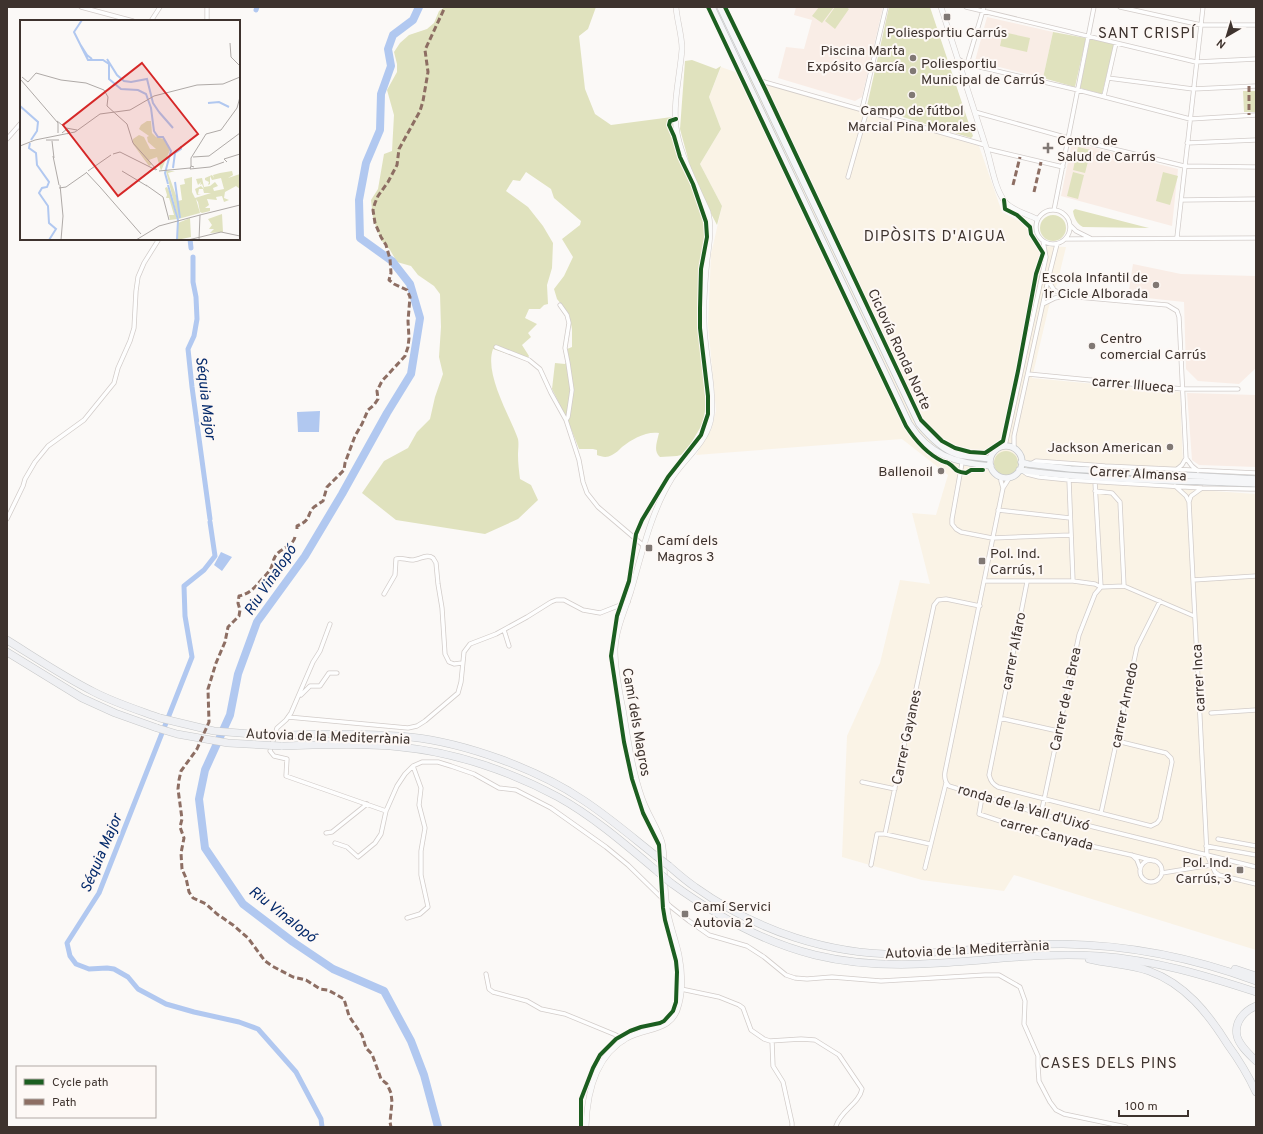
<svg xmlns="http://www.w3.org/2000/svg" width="1263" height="1134" font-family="Overpass,sans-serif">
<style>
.industrial{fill:#faf3e6}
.built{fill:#f9ede6}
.green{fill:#e0e2be}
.water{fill:#b1c8f0}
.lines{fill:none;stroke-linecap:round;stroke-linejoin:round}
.canal{stroke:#b1c8f0;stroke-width:5}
.river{stroke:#b1c8f0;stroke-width:8}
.street-casing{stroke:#d2ccc9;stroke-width:5}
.secondary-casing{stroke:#d2ccc9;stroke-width:6}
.primary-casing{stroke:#c7c8c9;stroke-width:7}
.highway-casing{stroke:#c7c8c9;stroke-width:8}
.street{stroke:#fefefe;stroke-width:3.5}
.secondary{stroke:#fafafa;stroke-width:5}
.primary{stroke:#f5f6f8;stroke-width:5.5}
.highway{stroke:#eff0f3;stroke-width:7}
.highway-bridge-casing{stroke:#c7c8c9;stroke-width:8;stroke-linecap:butt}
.highway-bridge{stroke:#eff0f3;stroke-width:7}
.quiet{stroke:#8d6e63;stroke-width:3;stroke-dasharray:6 3;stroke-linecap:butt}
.cycleway-casing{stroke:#fdf8f5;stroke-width:6}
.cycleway{stroke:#1b5e20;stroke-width:4}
.poi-dot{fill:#807874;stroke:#fdf8f5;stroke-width:1.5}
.labels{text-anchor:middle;stroke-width:4;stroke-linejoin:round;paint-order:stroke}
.poi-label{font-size:14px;fill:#3e332e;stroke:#fdf8f5;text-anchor:start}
.street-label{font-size:14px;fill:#3e332e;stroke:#fdf8f5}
.neighbourhood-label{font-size:15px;letter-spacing:1px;fill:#3e332e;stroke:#fdf8f5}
.water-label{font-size:15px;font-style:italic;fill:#052a6b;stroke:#fdf8f5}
.inset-river{fill:none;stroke:#b1c8f0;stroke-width:2}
.inset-road{fill:none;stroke:#afaaa7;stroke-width:1}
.view{fill:#d62828;fill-opacity:0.15;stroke:#d62828;stroke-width:2}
.inset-edge{fill:none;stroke:#3e332e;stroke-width:2}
</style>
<rect width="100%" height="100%" fill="#fbf9f7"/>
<path class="industrial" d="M721,67L769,84L979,146L1002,212L1025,224L1039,246L1066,247L1057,284L1050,302L1032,378L1180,392L1184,489L1256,494V950L1014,875L1004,891L922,880L842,857L847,736L880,663L900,580L930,584L912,513L936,515L948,475L902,439L696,455L711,430L716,411L708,324L711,254L722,206L700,164L721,129L709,97Z"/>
<path class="built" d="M796,7H883L862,97L855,101L778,78L786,47L804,49L812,20L794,15Z
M987,17L1053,32L1043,78L975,61Z
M1072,142L1178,169L1172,226L1061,196Z
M1133,264L1181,274L1256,276V368L1239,384L1198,381L1186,369L1184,302L1128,296Z
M1187,393L1256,395V467L1199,465L1192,460Z"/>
<path class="green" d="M445,7H596L588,29L579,36L585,89L595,114L611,125L672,117L674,125L673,141L677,155L694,191L704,223L705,233L699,271L697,319L706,405L703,423L690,445L681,455L677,456L660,457C653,451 657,442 659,433C646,431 632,439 622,447C619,450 616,453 612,455C607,458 602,457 597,455V450L593,449H579L568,421L552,389L555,363L565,364L569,358L567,349L572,347V329L569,314L557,299L554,289L564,276L573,257L562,239L580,225L581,221L554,198L551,189L526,172L520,181L513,180L506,191L528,207L543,226L553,243L552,268L547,285L548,304L544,305L540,309H529L525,318L537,324L528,333L531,337L522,345L529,356L526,361L517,357L493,349C484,374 510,416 518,439C519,444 518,450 518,455C518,463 519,471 520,479L531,485L538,500L518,519L485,534L396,520L362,493L384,461L408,448L417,432L430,419L435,397L443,374L439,357L441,327L440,294L434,286L418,275L411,266L397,262L390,250L381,240L373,218L371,200L378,189L384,154L392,151L394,115L387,90L397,72V64L394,52L400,43L409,35L427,29L434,23L439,11Z
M819,7H834L822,23L812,16Z
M835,7H846L849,9L835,29L825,21Z
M889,7H930L973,136L971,138L867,106Z
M1003,32L1030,38L1027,52L1000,46Z
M1053,32L1086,38L1075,87L1043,78Z
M1090,39L1114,44L1102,94L1080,88Z
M692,60L716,69L721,66L709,97L721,129L700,164L722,206L717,225L694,181L680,129L685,61Z
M1243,91H1256V112H1244Z
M1078,147L1091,150L1085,173L1073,170Z
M1073,172L1084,175L1078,199L1067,196Z
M1163,172L1178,176L1170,205L1156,201Z
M1075,209L1141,226L1149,228L1083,227C1077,224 1074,218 1073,211Z
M1040 228a13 13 0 1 1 26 0a13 13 0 1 1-26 0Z
M994 463a12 12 0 1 1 24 0a12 12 0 1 1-24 0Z"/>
<path class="water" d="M320,411L319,432H298L297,412Z
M221,552L232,557L222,571L214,565Z"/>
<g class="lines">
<path class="canal" d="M256,10L257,7
M190,239L191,248
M193,257V282L196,297L197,319L194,336L188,349L192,387L210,519
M210,522L215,556L204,570L184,586L185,616L192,657L99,893L67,943L70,956L76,964L89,969L107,968L114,969L128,977L138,989L166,1004L194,1012L239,1022L258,1029L296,1072L321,1119L322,1127"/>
<path class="river" d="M419,7L413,20L393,35L388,49L391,66L381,94L380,130L366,163L359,200L360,238L392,261L410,284L420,318L411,374L387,413L342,494L305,556L257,622L238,674L230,715L205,770L199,799L205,848L243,904L293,942L333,969L384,991L411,1041L424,1075L438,1127"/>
<defs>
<path id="street" d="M81,7L133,21
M966,7L1196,62L1256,59
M1120,7L1201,25H1256
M151,21L160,7
M207,21V7
M958,59L967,64L1078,90L1190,119L1256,115
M967,64L984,7
M1108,78L1193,89L1256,86
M755,80L761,81L985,145
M1104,96L1116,43
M862,109L886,7
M975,112L1068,138L1184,166L1256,167
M7,139L21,123
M1187,143L1256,140
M987,149L1063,167
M848,177L867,110
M1181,200L1256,199
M1036 227a17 17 0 1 1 34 0a17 17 0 1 1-34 0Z
M1054,210L1094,7
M1070,225L1076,231L1090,238
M1177,237L1203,7
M1065,239L1256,238
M1048,280L1054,290L1066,296L1167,305L1177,311L1179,317L1186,458
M1043,304L1055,298L1065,296
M560,305L567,315L569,323L565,348L568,363L572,390L568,417L566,420
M496,347L529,360L540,369L551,393L566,420L579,460L583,482L587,493L598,507L644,546
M1028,374L1183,389H1238
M1005,446L1046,257L1043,241
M1014,449V436L1048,280L1057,244
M962,463L952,519V524L956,529L961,532L992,538L1071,535
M1031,464L1036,461L1105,466L1256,473
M1176,470L1182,465L1186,458L1192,466L1198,471
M1023,471L1027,474L1039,477L1069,480L1202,488L1250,489
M1001,477V481L1003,488
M1010,477L1003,488L945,772C944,778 945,782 949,786L1041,814L1256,867
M1069,480L1073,581
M1095,482L1101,587
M1175,486L1186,496L1189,502L1191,496L1202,488
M1249,489H1256
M1095,491L1112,493L1120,502L1124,586
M1189,502L1207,855L1215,872L1219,875L1256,884
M998,510L1070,518
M7,519L23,486L25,479L35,462L48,446L84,420L114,383L118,368L130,341L134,328L136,291L138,277L144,263L159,239
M1193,580L1256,576
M985,581H1073L1095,584L1101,587L1124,586L1194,616
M384,594L395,575L396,559C402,557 406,560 412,560C419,560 427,553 433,558L436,563L438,584L442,608L445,654L449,662L454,664L462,663
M330,624L320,651L313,662L291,713L286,720L277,728L270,751L274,756L287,759L286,776L386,811L397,786L405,774L413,766L422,762H438L451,766L474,774L499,788L516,790L551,808L606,847L628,865L670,906L689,921L709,935L747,946L764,957L786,975L795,978L807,979L832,977L881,981L985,975H999L1020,987L1025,1001L1024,1024L1038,1056V1066L1039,1081L1050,1102L1056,1110L1064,1114L1126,1127
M504,630L509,646
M301,695L310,686H320L329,673H337
M1211,713L1256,710
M288,717L408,728L417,726L425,721L458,693L461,682L464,652L470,644L496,634L527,617L551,602L556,600H564L583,610L600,613L628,602
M1000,720L1027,582
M1058,731L1004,719L1000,720L989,775C991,782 993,784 998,787L1151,826L1157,823L1160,819L1172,762L1171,758L1166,753L1117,741
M862,782L895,789
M982,797L979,814L1046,836L1131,855L1154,861
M1101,813L1137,647L1160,601
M1041,814L1079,635L1095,594L1101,587
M326,833L332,832L367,804
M885,834L930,844
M1218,839L1256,846
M335,843L347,847L358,857L375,843L381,834L386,811
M1206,846L1256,855
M1132,855L1137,860L1140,868
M1140 871a11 11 0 1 1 22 0a11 11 0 1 1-22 0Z
M871,865L877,834H885L934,605L938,600L946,599L980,606
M925,868L946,783
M1162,873L1211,865
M407,918L420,914L428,907L421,875V851L425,828L419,805L421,788L413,766
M486,974L489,989L493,992L527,1001L541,1009L565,1014L616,1035L623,1041
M681,989L719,997L739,1005L743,1008L751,1030L764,1039L770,1041L801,1039L815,1040L839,1055L862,1089C859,1104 841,1110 836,1126
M772,1041L773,1066L783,1082L792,1123V1127"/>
<path id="secondary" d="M941,7C956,54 971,100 986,147C992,165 994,187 1005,202C1013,211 1027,214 1037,219
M586,1127C587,1093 595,1056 627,1038C648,1027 673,1032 679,1004C683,989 682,970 679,955C676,941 671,928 668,914C665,898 665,882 664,866C664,858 664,850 662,842C657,827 647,813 642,798C632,770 628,739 623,709C619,690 615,669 615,649C616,629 625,610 631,591C642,553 651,512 672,478C684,459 704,445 710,423C713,412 712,399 711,387C709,365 704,343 704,321C703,301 705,280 707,260C709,244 712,229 708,212C705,205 701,197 698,190C689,170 679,149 676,127C673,101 680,75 682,49C682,35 677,21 676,7"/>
<path id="primary" d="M712,7L909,423C929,455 955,463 991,466
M720,7L919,424C929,436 941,449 956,454C966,457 979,457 990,459
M990 462a16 16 0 1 1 32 0a16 16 0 1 1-32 0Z
M1021,462L1028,464L1071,469L1256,479
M1019,470C1097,481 1177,480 1256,484"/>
<path id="highway" d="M7,640C36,658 64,677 94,692C115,703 138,710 160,718
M7,652L82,698L115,713L157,728
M283,735C296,735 309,734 322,734C352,734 381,734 410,737C466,743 537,769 583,800C609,817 632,837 656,856
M281,746C320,745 360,743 400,747C454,752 510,771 558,797C594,817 626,845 658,872
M669,866C677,873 686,881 695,887C757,931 831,956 906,954C939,953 972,949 1005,946C1024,944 1044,944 1063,944C1130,945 1194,958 1256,981
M671,883C715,915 762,942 815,955C856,965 899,966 940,963C993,960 1045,952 1099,956C1154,960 1204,975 1256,992
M1089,959C1109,964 1130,964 1149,971C1185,984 1208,1013 1228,1045C1239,1060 1248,1075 1256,1092
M1235,969L1256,976
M1256,1006C1244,1011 1234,1022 1237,1036C1239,1045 1249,1054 1256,1061"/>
</defs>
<use href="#street" class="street-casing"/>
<use href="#secondary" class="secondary-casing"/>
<use href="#primary" class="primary-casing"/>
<use href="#highway" class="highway-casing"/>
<use href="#street" class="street"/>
<use href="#secondary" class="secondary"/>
<use href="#primary" class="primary"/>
<use href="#highway" class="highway"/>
<defs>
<path id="highway-bridge" d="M160,718L214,731L252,734L283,735
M157,728L177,734L228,743L281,746
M656,856L669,866
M658,872L671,883"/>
</defs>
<use href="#highway-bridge" class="highway-bridge-casing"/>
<use href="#highway-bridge" class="highway-bridge"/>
<path class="quiet" d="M1249,86V115
M1013,185L1020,157
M1034,192L1041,162
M297,529V526C312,520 306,515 314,507C317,505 320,503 323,501L327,487L344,470L345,463L355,436L362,424L368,410L374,405L378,399L377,391L382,381L405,356L408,347L409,338L408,321L410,297L407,290L394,284L389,280L391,273L390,259L386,245L381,237L375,223L373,210L375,203L378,196L388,182L397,165L399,149L420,111L423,101L428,72L425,50L445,7
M295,537C293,546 282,548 277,554C273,558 273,564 271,568C269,572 266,575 263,578C255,587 251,593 239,596L238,603L240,610L239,616L228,627L225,642L216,663L208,689L209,722L197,749L181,771L179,780L178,789L182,819L180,827L184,838L181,853L182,869L186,878L189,892L193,898L206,904L217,914L233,925L248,938L265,961L272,966L293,977L306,980L320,989L328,990L344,999L349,1016L355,1025L362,1035L366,1048L372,1054L381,1079L387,1084L391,1093L392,1102L390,1122L391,1127"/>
<defs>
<path id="cycleway" d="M708,7L906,426C915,440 926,453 942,461C944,462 946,462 948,463C958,469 952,471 966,473L971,470H983
M725,7L765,89L921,420L942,441L955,448L970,452L985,453L1003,441L1018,371L1036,274L1043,253L1031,234L1030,227L1017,215L1005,209L1004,200
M581,1127V1099L593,1068L600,1055L616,1039L630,1031L641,1027L660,1023L664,1021L673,1011L676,1002L677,972L676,961L665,920L663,908L659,845L643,813L632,779L624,742L611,656L617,616L629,581L636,534L642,520L668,477L701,435L708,414V396L700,328V308L701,269L707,237L706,222L693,184L680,157L674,136L669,125L670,121L676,119"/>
</defs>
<use href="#cycleway" class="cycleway-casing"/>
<use href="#cycleway" class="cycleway"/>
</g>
<g class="poi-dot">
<rect x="943" y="13" width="8" height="8" rx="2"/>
<circle cx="913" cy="58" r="4"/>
<circle cx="913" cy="71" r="4"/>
<circle cx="912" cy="95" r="4"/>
<path d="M1046 142h4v4h4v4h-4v4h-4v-4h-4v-4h4z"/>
<circle cx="1156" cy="285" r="4"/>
<circle cx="1092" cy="346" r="4"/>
<circle cx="1170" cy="447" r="4"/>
<circle cx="941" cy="471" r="4"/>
<rect x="645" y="544" width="8" height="8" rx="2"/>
<rect x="978" y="557" width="8" height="8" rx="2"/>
<rect x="1236" y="866" width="8" height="8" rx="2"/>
<rect x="681" y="910" width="8" height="8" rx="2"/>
</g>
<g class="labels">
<g class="poi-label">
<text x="947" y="37" text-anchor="middle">Poliesportiu Carrús</text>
<text x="905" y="55" text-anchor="end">Piscina Marta<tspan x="905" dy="16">Expósito García</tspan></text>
<text x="921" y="68">Poliesportiu<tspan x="921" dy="16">Municipal de Carrús</tspan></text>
<text x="912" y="115" text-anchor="middle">Campo de fútbol<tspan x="912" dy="16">Marcial Pina Morales</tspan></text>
<text x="1057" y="145">Centro de<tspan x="1057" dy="16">Salud de Carrús</tspan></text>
<text x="1148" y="282" text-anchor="end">Escola Infantil de<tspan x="1148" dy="16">1r Cicle Alborada</tspan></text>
<text x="1100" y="343">Centro<tspan x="1100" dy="16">comercial Carrús</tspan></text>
<text x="1162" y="452" text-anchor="end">Jackson American</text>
<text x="933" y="476" text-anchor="end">Ballenoil</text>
<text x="657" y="545">Camí dels<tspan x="657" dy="16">Magros 3</tspan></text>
<text x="990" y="558">Pol. Ind.<tspan x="990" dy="16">Carrús, 1</tspan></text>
<text x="1232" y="867" text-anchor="end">Pol. Ind.<tspan x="1232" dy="16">Carrús, 3</tspan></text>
<text x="693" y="911">Camí Servici<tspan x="693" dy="16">Autovia 2</tspan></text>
</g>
<g class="street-label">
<text transform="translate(900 349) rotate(65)" y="5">Ciclovía Ronda Norte</text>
<text transform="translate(1133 384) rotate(5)" y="5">carrer Illueca</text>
<text transform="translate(1138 473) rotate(3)" y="5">Carrer Almansa</text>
<text transform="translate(1013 651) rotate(-79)" y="5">carrer Alfaro</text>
<text transform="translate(1198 678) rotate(-93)" y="5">carrer Inca</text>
<text transform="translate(1065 699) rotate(-78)" y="5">Carrer de la Brea</text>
<text transform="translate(1124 705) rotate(-78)" y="5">carrer Arnedo</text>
<text transform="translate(637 722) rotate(80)" y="5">Camí dels Magros</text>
<text transform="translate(328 736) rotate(2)" y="5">Autovia de la Mediterrània</text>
<text transform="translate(906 737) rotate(-78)" y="5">Carrer Gayanes</text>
<text transform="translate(1024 807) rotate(16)" y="5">ronda de la Vall d'Uixó</text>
<text transform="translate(1047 833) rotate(15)" y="5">carrer Canyada</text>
<text transform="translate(967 949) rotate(-3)" y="5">Autovia de la Mediterrània</text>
</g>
<g class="neighbourhood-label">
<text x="1147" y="38">SANT CRISPÍ</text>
<text x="935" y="241">DIPÒSITS D'AIGUA</text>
<text x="1109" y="1068">CASES DELS PINS</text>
</g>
<g class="water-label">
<text transform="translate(206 398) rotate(83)" y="5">Séquia Major</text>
<text transform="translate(270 580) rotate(-56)" y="5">Riu Vinalopó</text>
<text transform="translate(101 853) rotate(-67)" y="5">Séquia Major</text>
<text transform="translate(283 914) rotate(38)" y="5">Riu Vinalopó</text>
</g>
</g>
<g transform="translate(20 20)">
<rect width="220" height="220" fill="#fbf9f7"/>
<path d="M127,101H131L132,113L136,117L144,119L150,130L141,151L137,137L129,140L132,144L129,146L113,124V119L119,115L124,117L130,129H136L128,122L127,117L129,116L119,109L121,105ZM146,151H155L148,153L158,181L162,180L160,165L165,164L164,159L172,157V172L175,178L191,173H184L183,169H179L178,174H181L177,175L175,169L181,166L184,169L182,164L180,165L181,162L178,165L176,159L182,158L184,167L190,166L195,162L198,166L193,168L194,171L204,169L201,158L192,160L190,156V164L188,165L189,162L185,160V158L192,155L194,158L193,155L200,153L212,151L213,155L208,158L220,154V169L216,166L205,172L204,178L209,180L204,182L202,176L196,177L197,180L187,179L189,185L185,188H190V191L182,193L180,192L178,182L176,179L180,193L158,199ZM147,167L151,175L157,199L150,200L149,195H154L149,178H146L147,175L145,168ZM202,194L203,212L190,213L194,209H189L192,205L188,199ZM170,198L171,217L157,220L158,203Z" fill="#e0e2be"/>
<path class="inset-river" d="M62,0L54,12L68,40H83L89,44V59L101,69L118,70L126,74L131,88L134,111L138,117H143L151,131L145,153L148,164M60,24L67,35L72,39M87,39L97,55L104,61L111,62L127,59L133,83L139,92M188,83L199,82L209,87M0,86L18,102L17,111L11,120M139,92L153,108M10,123L9,128L16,133L17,145L29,162L27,167L22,168L19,173L28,186L29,203L36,209L29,220M153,148L155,133L161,129V126M155,162L160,198M148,165L158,200L157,220"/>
<path class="inset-road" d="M210,23L211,37L220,46M2,57L8,62L16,53L41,60L66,63L84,70M1,60L38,103V113M84,70L88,77L87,86L107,104L113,123L137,150M37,101L46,108L57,110M42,113L47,109L50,112L47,114M26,120H39M32,121L34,138M0,126L15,120L55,112L80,94L110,90L134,76L177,65L203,64L220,57M93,134L100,132L136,150M33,136L39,165M173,137L189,136L220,113M207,142L204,139L220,134M171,146V138L186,114L201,110L217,88L220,77M174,147L171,146L170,149L190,147L204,142M68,151L91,135M102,151L127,166M139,151L170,148M66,152L80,167M40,165L43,196L41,220M126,165L143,177L149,200M80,167L121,214M39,168L46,167L66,153M180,195L220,185M116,220L139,206L180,195M168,220L201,212L220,216M179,220L180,195"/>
<path class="view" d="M122,43L178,114L98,176L43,105Z"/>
<rect width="220" height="220" class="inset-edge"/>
</g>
<rect width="1263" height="1134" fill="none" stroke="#3e332e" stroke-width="16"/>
<rect x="16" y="1066" width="140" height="52" fill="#fdf8f5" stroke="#b1a9a5"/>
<rect x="24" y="1079" width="20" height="6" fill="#1b5e20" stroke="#b1a9a5"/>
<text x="52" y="1086" font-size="12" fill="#3e332e">Cycle path</text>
<rect x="24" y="1099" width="20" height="6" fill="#8d6e63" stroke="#b1a9a5"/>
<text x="52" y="1106" font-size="12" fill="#3e332e">Path</text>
<g transform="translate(1227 36) rotate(218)" stroke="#fdf8f5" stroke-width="3" paint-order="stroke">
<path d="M0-3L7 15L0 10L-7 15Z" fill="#3e332e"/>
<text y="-6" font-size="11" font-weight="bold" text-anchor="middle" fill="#3e332e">N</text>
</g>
<path d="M1119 1110v6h69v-6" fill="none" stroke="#3e332e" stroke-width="2"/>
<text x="1125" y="1110" font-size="12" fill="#3e332e" stroke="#fdf8f5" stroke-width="3" paint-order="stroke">100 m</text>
</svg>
